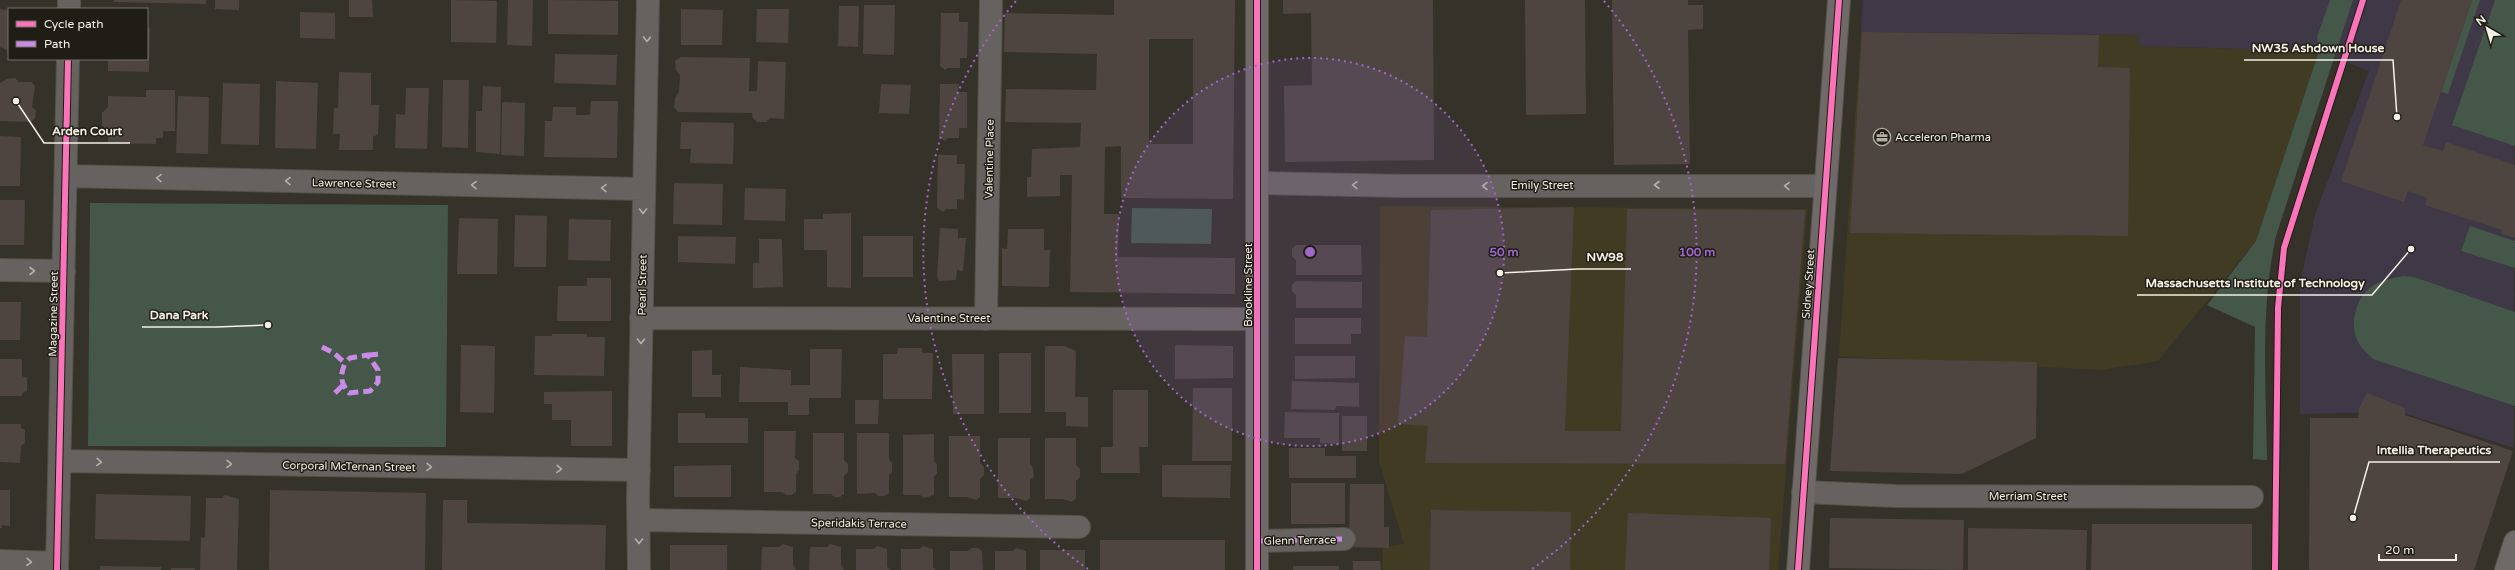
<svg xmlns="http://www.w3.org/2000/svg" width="2515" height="570" font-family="'Varela Round',sans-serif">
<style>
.built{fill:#423b23}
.education{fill:#3f3846}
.green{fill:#455749}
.building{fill:#4e4540;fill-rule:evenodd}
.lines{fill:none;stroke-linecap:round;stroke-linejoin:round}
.minor-casing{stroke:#535048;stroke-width:24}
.major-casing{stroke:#535048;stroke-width:24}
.minor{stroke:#666260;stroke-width:22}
.major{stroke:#6f6a67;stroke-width:22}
.quiet{stroke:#ca8be6;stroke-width:5;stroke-dasharray:10 5;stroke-linecap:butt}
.cycleway-casing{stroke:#1f1d15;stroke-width:8}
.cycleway{stroke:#fb73b8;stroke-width:6}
.oneway{stroke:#b4b0a9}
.ring{fill:none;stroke:#9f67ca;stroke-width:2;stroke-dasharray:2 4}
.labels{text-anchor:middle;stroke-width:3;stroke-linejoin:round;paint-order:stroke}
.poi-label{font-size:11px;fill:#f4f0e5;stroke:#1f1d15;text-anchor:start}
.street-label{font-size:11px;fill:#f4f0e5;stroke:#1f1d15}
.centre{fill:#9f67ca;stroke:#1f1d15;stroke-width:2}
.ring-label{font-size:12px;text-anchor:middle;font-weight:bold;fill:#9f67ca;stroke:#1f1d15;stroke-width:3;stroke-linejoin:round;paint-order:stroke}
.leader{fill:none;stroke:#f4f0e5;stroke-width:1.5}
.callout-dot{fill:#f4f0e5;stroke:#1f1d15;stroke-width:1.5}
.callout-label{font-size:12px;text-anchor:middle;font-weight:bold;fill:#f4f0e5;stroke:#1f1d15;stroke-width:3;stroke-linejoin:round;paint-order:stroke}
</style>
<rect width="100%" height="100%" fill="#353229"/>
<path class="built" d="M1861,32L2139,35V46L2319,51L2256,241L2158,361L2101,370L1839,356Z
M1380,206L1807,209L1778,570H1383V547L1404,544L1379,461Z"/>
<path class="education" d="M1863,0H2515L2514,448L2400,412L2300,414V283L2315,215L2369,71L2319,51L2139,46V35L1861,32Z"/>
<path class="green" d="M2330,0H2353L2276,236C2260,308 2266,386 2267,460L2253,459L2255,327L2207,305L2256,241L2319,51L2317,37Z
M2472,0H2480L2448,94L2441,92Z
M2495,0H2515V146L2452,125Z
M90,203L448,205L446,447L88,446Z
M1132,208L1212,209L1211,244L1131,243Z
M2470,226L2515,241V268L2461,251Z
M2404,276L2414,277L2515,312V406L2373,359C2366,352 2359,347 2356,337C2350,321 2357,297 2371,287C2381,280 2393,278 2404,276Z"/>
<path class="building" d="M114,0H206V4L114,2Z
M215,0H239V10L215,9Z
M349,0H372L373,17H349Z
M451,0L497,1L496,43L451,42Z
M508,0H533L532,46L507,45Z
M548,0L618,1V35L548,34Z
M1114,0H1235L1233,199L1121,198V146L1105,147L1104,214H1119L1118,257L1235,258V294L1070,292L1072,175H1060V196L1027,197V177H1031L1032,149L1080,147L1081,123L1005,122L1006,89L1096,90L1097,54L1004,52L1005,13L1114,15ZM1149,39H1193V144H1149Z
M1283,0H1433L1434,160L1285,162L1284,86L1312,85L1311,13L1283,14Z
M1525,0H1585L1586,114L1526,115Z
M1612,0H1688V5H1703V29L1688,30L1690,164L1614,165Z
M2401,0H2472L2423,145L2443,151L2446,142L2515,165V238L2500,233L2502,230L2425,205L2427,198L2408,191L2404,202L2341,181Z
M864,5H895L894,55L863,54Z
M839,6H859L858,47L838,46Z
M0,9L9,10V51L0,47Z
M681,9L723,10L722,45H681Z
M757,9H789L788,43L756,42Z
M300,12L335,13V39L300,38Z
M941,13H959V22H968L967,58H960V68H948L945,70L940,66Z
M147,28H150L149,72L108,71V59H147Z
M1862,32L2099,35L2098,67L2130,68L2128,236L1850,233Z
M555,54L617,55L616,85L554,83Z
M681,57L750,58L749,91H757L758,61L786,62L784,119L770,118L766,122H757L753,118L752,113L678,112L674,107L675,98L679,92L680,75L676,70L675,61Z
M339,72L371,73V105H379L378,134L373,137V150H339L340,134H333L334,108H338Z
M15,78L19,82H31L35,86L32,107L36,110L35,118L31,122L0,121V83L7,79Z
M443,80H469L468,148L442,147Z
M276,81L318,83L316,149L275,148Z
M223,83L260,84L259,145L221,144Z
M881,84L911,85L909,114L879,113Z
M940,84H959L958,92H967V128H959V138H948L945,141L939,137Z
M483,86L501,87L500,154L476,152V111H482Z
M406,88H429L427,149L395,148L396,114L405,115Z
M146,90H175V131H163V138H156V144L108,143V132L102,125V113L108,107V96L146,97Z
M178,96L209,97L208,154L176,153Z
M591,101H618L617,158L544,157L545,121H552L553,107H576V115H590Z
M502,102L525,103L524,156L501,155Z
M681,122L734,123L733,164L690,163L691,149H680Z
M0,136L21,137L20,186H0Z
M938,155H957V164H965L964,200L957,199V209H946L943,212L937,208Z
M674,183L723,184L722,225L673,224Z
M745,188L786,189L785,221L744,220Z
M0,200H25L24,245H0Z
M1574,207L1565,431H1621L1627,209L1805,210L1785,464L1425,463L1428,426L1398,424L1405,336L1427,337L1431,210Z
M851,213V288L827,287V250H804V219H823V214Z
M515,215L547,216L546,267H514Z
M459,218L498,219L497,274H457Z
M569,219L611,220L610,261L568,260Z
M940,228L958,229V238H966L963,271L957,270L956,280L939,281L937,277Z
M1008,229H1044V250H1050L1049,287L1002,286V248L1007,249Z
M678,236L736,237L735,264L678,262Z
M863,236H913V277H863Z
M759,239H782L783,287L753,288V263H759Z
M1296,245H1361L1362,275H1296V260L1292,256V249Z
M587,278H611V321H557L558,286H587Z
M1296,281L1362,282V308H1296V295L1292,291V285Z
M0,302H21L20,340H0Z
M1295,318H1361V334H1351V344H1295Z
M552,334H587V337H605L604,376L534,375L535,336H552Z
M461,345L495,346L494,413L460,412Z
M1175,345L1233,346V378L1175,379Z
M1045,346H1064L1076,351L1075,397H1088V427L1066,426V412H1045Z
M898,348H922V353H933L932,399H883V354H897Z
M810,349H842L841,398H809V415H788V402H739L740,367L791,370V385H810Z
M712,350V375H721V397H692V351Z
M999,353H1031V413H999Z
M952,354H984V414H953Z
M1295,356H1355V378L1295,379Z
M1838,358L2037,362L2036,438L1962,474L1830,471Z
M0,359H22V376L27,378V391L22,393V396H0Z
M1292,381L1359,383V407L1336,406L1335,410L1291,409Z
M1193,388H1232V461H1192Z
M1113,390H1148V447H1139L1140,473H1101V447H1113Z
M612,391V446H571V420H552V404H544V392Z
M2367,393L2405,408V415L2513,451L2474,570H2309L2310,418H2358L2359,408Z
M855,400H879L878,424H855Z
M1285,412L1339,413V444L1320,443V438H1284Z
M678,413H705V418H748V443H678Z
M1342,416H1367V451H1342Z
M0,424H21V428L25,430V443L21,446L20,463L0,462Z
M764,431H796L795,458L799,461V470L796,474V492L792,495H786L782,492H764Z
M813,433H844V460L848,464V472L844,476V494L840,497H834L831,494H813Z
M857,433H889V459L892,463V472L889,475V493L884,496H878L875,493L857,494Z
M934,434V461L937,465V473L934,477V495L924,498L920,495H903V435Z
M949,436H980V463L984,467V475L980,479V497L976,500L967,497H949Z
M998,438H1030V464L1033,468L1034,477L1030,480V498L1026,501L1016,498H998Z
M1045,438H1076V465L1080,469V477L1076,481V498L1072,502L1063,499H1045Z
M1289,448H1325V456H1356V478H1289Z
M731,465V497H674V466Z
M1162,465H1231L1230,498L1162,497Z
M1291,483H1345V524H1291Z
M1350,484H1384V527H1389V548L1349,547Z
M0,490H10V526L2,525V528H0Z
M270,490L426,493L425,570H269Z
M96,494L191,496L190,541L95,539Z
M225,495L239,499L237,570H200L201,537L205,538L206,498H222Z
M443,500H467V523L606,525L605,570H442Z
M1431,510L1571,512L1570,570H1430Z
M1628,513L1771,518L1769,570H1625Z
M1830,518L1964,520L1963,570L1829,568Z
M2092,524H2252V570H2091Z
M1968,528L2087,530L2086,570H1968Z
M1100,540H1225V570H1100Z
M783,544L793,547V565L796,570H761L762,547H779Z
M830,544L841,547V565L844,570H809L810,547H827Z
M670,545H727V570H670Z
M877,546L887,549V567L891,570H856V549H874Z
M923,546L933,549V567L936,570H901V549H919Z
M972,548H978L982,551L983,570H950V551H968Z
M1016,548L1026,551V570H995V551H1013Z
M1040,550H1085V570H1040Z
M1353,561H1380L1381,570H1353Z
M100,566L161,567V570H100Z
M1293,566H1339V570H1293Z
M171,568H195V570H171Z"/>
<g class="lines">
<defs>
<path id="minor" d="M69,9V0
M66,176L643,189
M1258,183L1403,186H1825
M0,270L64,271
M641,318L1257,319
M986,319L991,0
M60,461L639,470
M1803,492L1896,496L2252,497
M639,520L1079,527
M1257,541L1344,539
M0,561L57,563
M57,570L68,59
M639,570L638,500L648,0"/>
<path id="major" d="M1257,570V0
M1798,570L1839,0
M2506,570L2515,542"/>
</defs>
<use href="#minor" class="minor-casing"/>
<use href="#major" class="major-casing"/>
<use href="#minor" class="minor"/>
<use href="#major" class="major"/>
<path class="quiet" d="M322,347L334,353L345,363C340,376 340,382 349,393L370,391L378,382V370L368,355L350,358L345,363
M368,355L381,354
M335,393L343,385
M1257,541L1344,539"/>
<defs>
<path id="cycleway" d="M57,570L68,59
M1257,570V0
M1798,570L1839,0
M2275,570L2278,308L2284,248L2363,0"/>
</defs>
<use href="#cycleway" class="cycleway-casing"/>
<use href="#cycleway" class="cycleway"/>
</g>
<defs><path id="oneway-chevron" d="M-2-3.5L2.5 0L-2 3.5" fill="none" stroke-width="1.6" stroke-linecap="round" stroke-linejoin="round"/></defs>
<g class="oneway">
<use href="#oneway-chevron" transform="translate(647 39) rotate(91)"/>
<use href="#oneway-chevron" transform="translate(159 178) rotate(-179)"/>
<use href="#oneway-chevron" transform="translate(288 181) rotate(-179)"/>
<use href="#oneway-chevron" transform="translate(474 185) rotate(-179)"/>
<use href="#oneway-chevron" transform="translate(1355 185) rotate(-179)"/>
<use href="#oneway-chevron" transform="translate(1657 185) rotate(180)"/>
<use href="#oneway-chevron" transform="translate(1485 186) rotate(180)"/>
<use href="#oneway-chevron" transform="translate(1787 186) rotate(-179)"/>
<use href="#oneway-chevron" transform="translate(604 188) rotate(-179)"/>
<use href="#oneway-chevron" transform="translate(643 211) rotate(90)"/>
<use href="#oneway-chevron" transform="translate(32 271)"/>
<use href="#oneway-chevron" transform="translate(641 341) rotate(91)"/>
<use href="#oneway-chevron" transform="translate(99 462) rotate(1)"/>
<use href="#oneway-chevron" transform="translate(229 464) rotate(1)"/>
<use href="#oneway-chevron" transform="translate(429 467) rotate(1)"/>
<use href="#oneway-chevron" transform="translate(559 469) rotate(1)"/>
<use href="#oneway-chevron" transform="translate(639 541) rotate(90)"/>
<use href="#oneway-chevron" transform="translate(29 562) rotate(2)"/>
</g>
<circle cx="1310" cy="252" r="194" fill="#9f67ca" fill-opacity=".12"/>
<g class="ring">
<circle cx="1310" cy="252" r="194"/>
<path d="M1088 569A387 387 0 0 1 1016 1M1604 1A387 387 0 0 1 1532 569"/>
</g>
<defs>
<symbol id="office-ring" viewBox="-11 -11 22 22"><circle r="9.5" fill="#1f1d15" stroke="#b1aea3" stroke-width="1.5"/><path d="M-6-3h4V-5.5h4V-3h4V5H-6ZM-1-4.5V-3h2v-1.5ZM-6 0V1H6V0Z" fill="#b1aea3"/></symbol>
</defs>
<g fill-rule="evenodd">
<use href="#office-ring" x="1872" y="127" width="20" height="20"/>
</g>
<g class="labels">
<g class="poi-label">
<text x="1895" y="141">Acceleron Pharma</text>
</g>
<g class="street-label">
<text transform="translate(989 159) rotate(-89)" y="4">Valentine Place</text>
<text transform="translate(354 183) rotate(1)" y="4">Lawrence Street</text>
<text x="1542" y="189">Emily Street</text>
<text transform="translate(1808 284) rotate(-86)" y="4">Sidney Street</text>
<text transform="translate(642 285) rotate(-89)" y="4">Pearl Street</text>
<text transform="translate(1248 285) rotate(-90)" y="4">Brookline Street</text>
<text transform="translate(53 314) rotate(-89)" y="4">Magazine Street</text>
<text x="949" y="322">Valentine Street</text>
<text transform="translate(349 466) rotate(1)" y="4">Corporal McTernan Street</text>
<text x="2028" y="500">Merriam Street</text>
<text transform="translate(859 523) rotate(1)" y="4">Speridakis Terrace</text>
<text transform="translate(1300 540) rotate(-1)" y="4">Glenn Terrace</text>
</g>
</g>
<circle cx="1310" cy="252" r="6" class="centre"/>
<g class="ring-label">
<text x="1504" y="256">50 m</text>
<text x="1697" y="256">100 m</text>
</g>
<path class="leader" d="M2397 117L2393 60H2244M16 101L44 143H130M1500 273L1578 269H1631M2411 249L2372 295H2137M268 325L216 327H142M2353 518L2369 462H2500"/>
<g class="callout-dot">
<circle cx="2397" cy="117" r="4"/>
<circle cx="16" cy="101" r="4"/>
<circle cx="1500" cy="273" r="4"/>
<circle cx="2411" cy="249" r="4"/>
<circle cx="268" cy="325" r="4"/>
<circle cx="2353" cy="518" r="4"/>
</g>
<g class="callout-label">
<text x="2318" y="52">NW35 Ashdown House</text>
<text x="87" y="135">Arden Court</text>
<text x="1605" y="261">NW98</text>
<text x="2255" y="287">Massachusetts Institute of Technology</text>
<text x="179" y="319">Dana Park</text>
<text x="2434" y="454">Intellia Therapeutics</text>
</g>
<rect x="8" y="8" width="140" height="52" fill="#1f1d15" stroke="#747168"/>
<rect x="16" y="21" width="20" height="6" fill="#fb73b8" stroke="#747168"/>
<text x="44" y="28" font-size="12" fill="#f4f0e5">Cycle path</text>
<rect x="16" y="41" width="20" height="6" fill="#ca8be6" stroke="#747168"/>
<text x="44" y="48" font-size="12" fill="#f4f0e5">Path</text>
<g transform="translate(2487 28) rotate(322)" stroke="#1f1d15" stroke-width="3" paint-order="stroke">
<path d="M0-3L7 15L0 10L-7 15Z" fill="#f4f0e5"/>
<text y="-6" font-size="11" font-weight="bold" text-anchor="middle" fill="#f4f0e5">N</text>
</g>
<path d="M2379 554v6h77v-6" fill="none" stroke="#f4f0e5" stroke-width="2"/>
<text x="2385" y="554" font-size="12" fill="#f4f0e5" stroke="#1f1d15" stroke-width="3" paint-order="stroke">20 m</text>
</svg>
